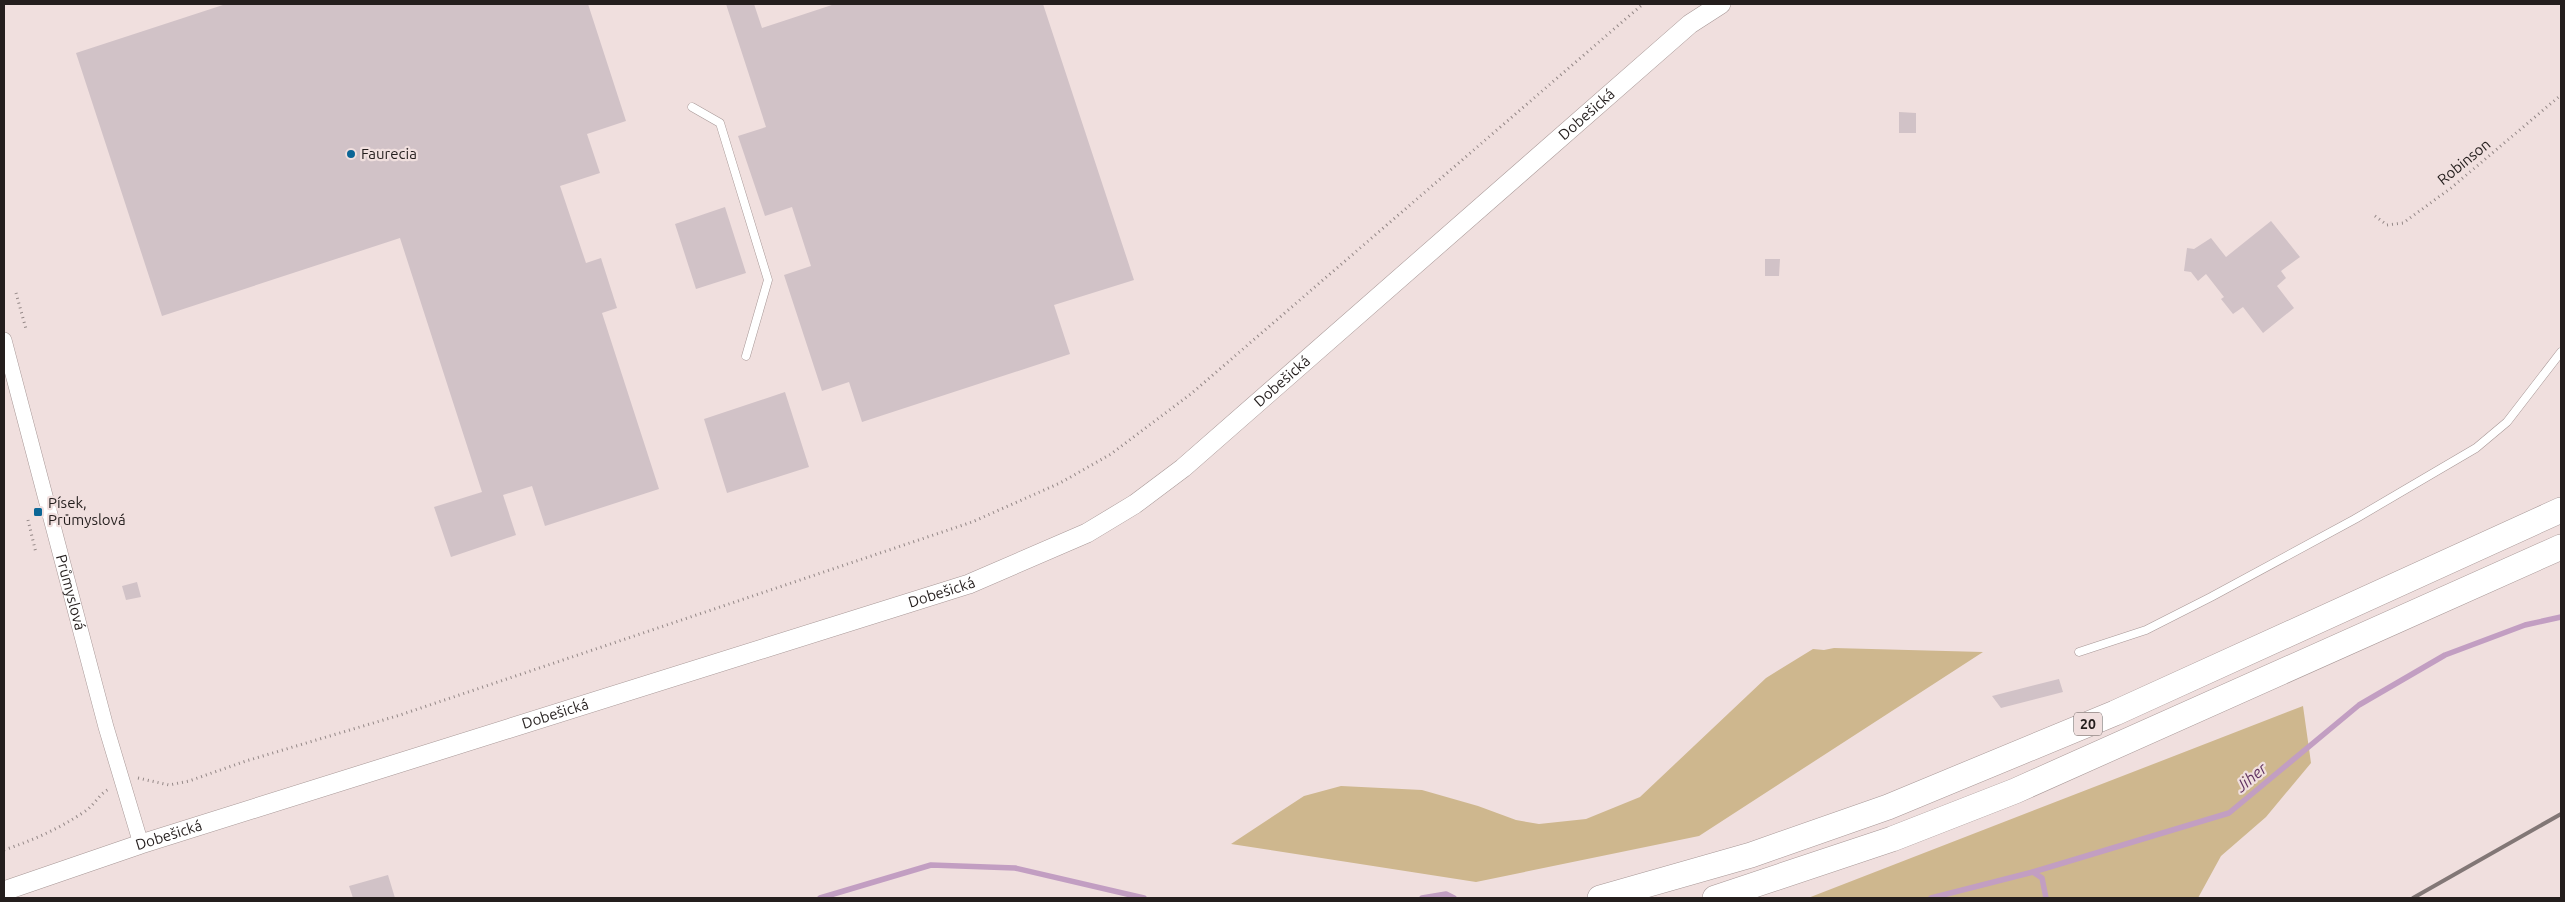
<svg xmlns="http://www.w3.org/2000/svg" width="2565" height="902" font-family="Ubuntu,sans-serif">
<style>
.green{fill:#ceb78e}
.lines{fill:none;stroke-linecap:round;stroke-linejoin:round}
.stream{stroke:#c29ec2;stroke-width:5.5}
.building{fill:#d1c2c7}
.service-casing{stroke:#a79796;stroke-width:9}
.minor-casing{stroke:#a79796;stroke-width:16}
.tertiary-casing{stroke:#a79796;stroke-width:20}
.trunk-casing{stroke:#a79796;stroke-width:26}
.path{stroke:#948887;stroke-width:3;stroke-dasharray:1 4;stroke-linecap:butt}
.service{stroke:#fff;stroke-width:8}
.minor{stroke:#fff;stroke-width:15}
.tertiary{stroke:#fff;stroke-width:19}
.trunk{stroke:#fff;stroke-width:25}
.rail{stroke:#827776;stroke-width:4}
.poi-dot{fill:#0b6696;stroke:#f0dfde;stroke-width:2}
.labels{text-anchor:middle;stroke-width:4.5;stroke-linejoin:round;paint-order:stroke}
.shield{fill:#f0dfde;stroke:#615857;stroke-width:1}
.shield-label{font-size:14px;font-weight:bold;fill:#241e1d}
.street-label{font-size:15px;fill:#241e1d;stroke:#f0dfde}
.poi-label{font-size:15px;fill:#241e1d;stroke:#f0dfde;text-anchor:start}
.water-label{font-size:16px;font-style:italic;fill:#603261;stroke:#f0dfde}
</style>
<rect width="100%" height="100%" fill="#f0dfde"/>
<path class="green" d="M1834,648L1983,652L1699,836L1476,882L1231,844L1304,796L1341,786L1422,790L1478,806L1516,820L1539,824L1586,819L1640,797L1766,678L1813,649L1824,650Z
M2303,706L2311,763L2266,817L2221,856L2198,898H1808Z"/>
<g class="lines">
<path class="stream" d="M2033,872L2042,878L2046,898
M820,898L931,865L1015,868L1144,898
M1422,898L1446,894L1454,898
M1931,898L2033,872L2229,813L2359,705L2445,655L2525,625L2561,617"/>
</g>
<path class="building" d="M226,4H588L626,121L587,134L600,173L560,186L586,263L601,258L617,308L602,313L659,489L545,526L532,486L503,495L516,535L451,557L434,507L482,492L400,238L162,316L76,53Z
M726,4H754L762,28L835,4H1043L1134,280L1054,305L1070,354L862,422L849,382L822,391L784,275L811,266L792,207L765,216L738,136L766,127Z
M1899,112L1916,113V133H1899Z
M725,207L746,273L696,289L675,224Z
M2271,221L2300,257L2281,271L2286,278L2277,286L2294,308L2263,333L2243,307L2233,314L2221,299L2224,297L2206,274L2198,281L2191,272L2184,271L2187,248L2194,249L2211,238L2226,257Z
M1765,259H1780L1779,276H1765Z
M785,392L809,467L727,493L704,419Z
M137,582L141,597L126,600L122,586Z
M2059,679L2063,692L2001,708L1992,696Z
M388,875L395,898H353L349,886Z"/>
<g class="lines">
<defs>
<path id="service" d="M692,107L720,123L768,280L746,356
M2079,652L2146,630L2211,597L2355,519L2476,448L2507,422L2561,352"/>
<g id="minor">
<path id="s1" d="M4,340L106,727L141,844"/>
</g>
<g id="tertiary">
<path id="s2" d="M4,891L141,844L969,584L1087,533L1135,504L1183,468L1690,24L1721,4"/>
</g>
<path id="trunk" d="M1600,898L1751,855L1888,807L2115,713L2561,510
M1715,898L1892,839L2015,791L2561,547"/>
</defs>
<use href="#service" class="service-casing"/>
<use href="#minor" class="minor-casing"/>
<use href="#tertiary" class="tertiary-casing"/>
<use href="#trunk" class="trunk-casing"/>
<path class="path" d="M2375,216L2387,225L2403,223L2451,188L2561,95
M16,293L26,329
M28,520L36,553
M138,778L169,785L189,781L246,761L400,715L972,522L1060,483L1111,454L1192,393L1643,4
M4,850C33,840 57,830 84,812C94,806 98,795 109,789"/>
<use href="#service" class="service"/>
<use href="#minor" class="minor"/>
<use href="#tertiary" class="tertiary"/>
<use href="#trunk" class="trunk"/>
<path class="rail" d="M2413,898L2561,814"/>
</g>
<g class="poi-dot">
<circle cx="351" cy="154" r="5"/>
<rect x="33" y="507" width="10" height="10" rx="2.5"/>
</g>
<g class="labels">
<rect class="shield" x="2074" y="712.5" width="28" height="23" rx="4"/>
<g class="shield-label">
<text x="2088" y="729">20</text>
</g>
<g class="street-label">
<text dy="5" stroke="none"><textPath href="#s2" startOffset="1794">Dobešická</textPath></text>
<text transform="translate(2464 162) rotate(-39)" y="5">Robinson</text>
<text dy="5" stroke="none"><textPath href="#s2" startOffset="1389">Dobešická</textPath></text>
<text dy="5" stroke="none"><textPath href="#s1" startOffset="261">Průmyslová</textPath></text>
<text dy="5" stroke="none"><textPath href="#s2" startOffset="984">Dobešická</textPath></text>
<text dy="5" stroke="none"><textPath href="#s2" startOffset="579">Dobešická</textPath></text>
<text dy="5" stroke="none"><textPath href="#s2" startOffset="174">Dobešická</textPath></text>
</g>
<g class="poi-label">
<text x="361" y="159">Faurecia</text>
<text x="48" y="508">Písek,<tspan x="48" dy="17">Průmyslová</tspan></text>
</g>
<g class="water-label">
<text transform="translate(2251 777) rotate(-40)" y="6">Jiher</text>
</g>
</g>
<rect width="2565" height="902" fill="none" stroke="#241e1d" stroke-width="10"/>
</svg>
